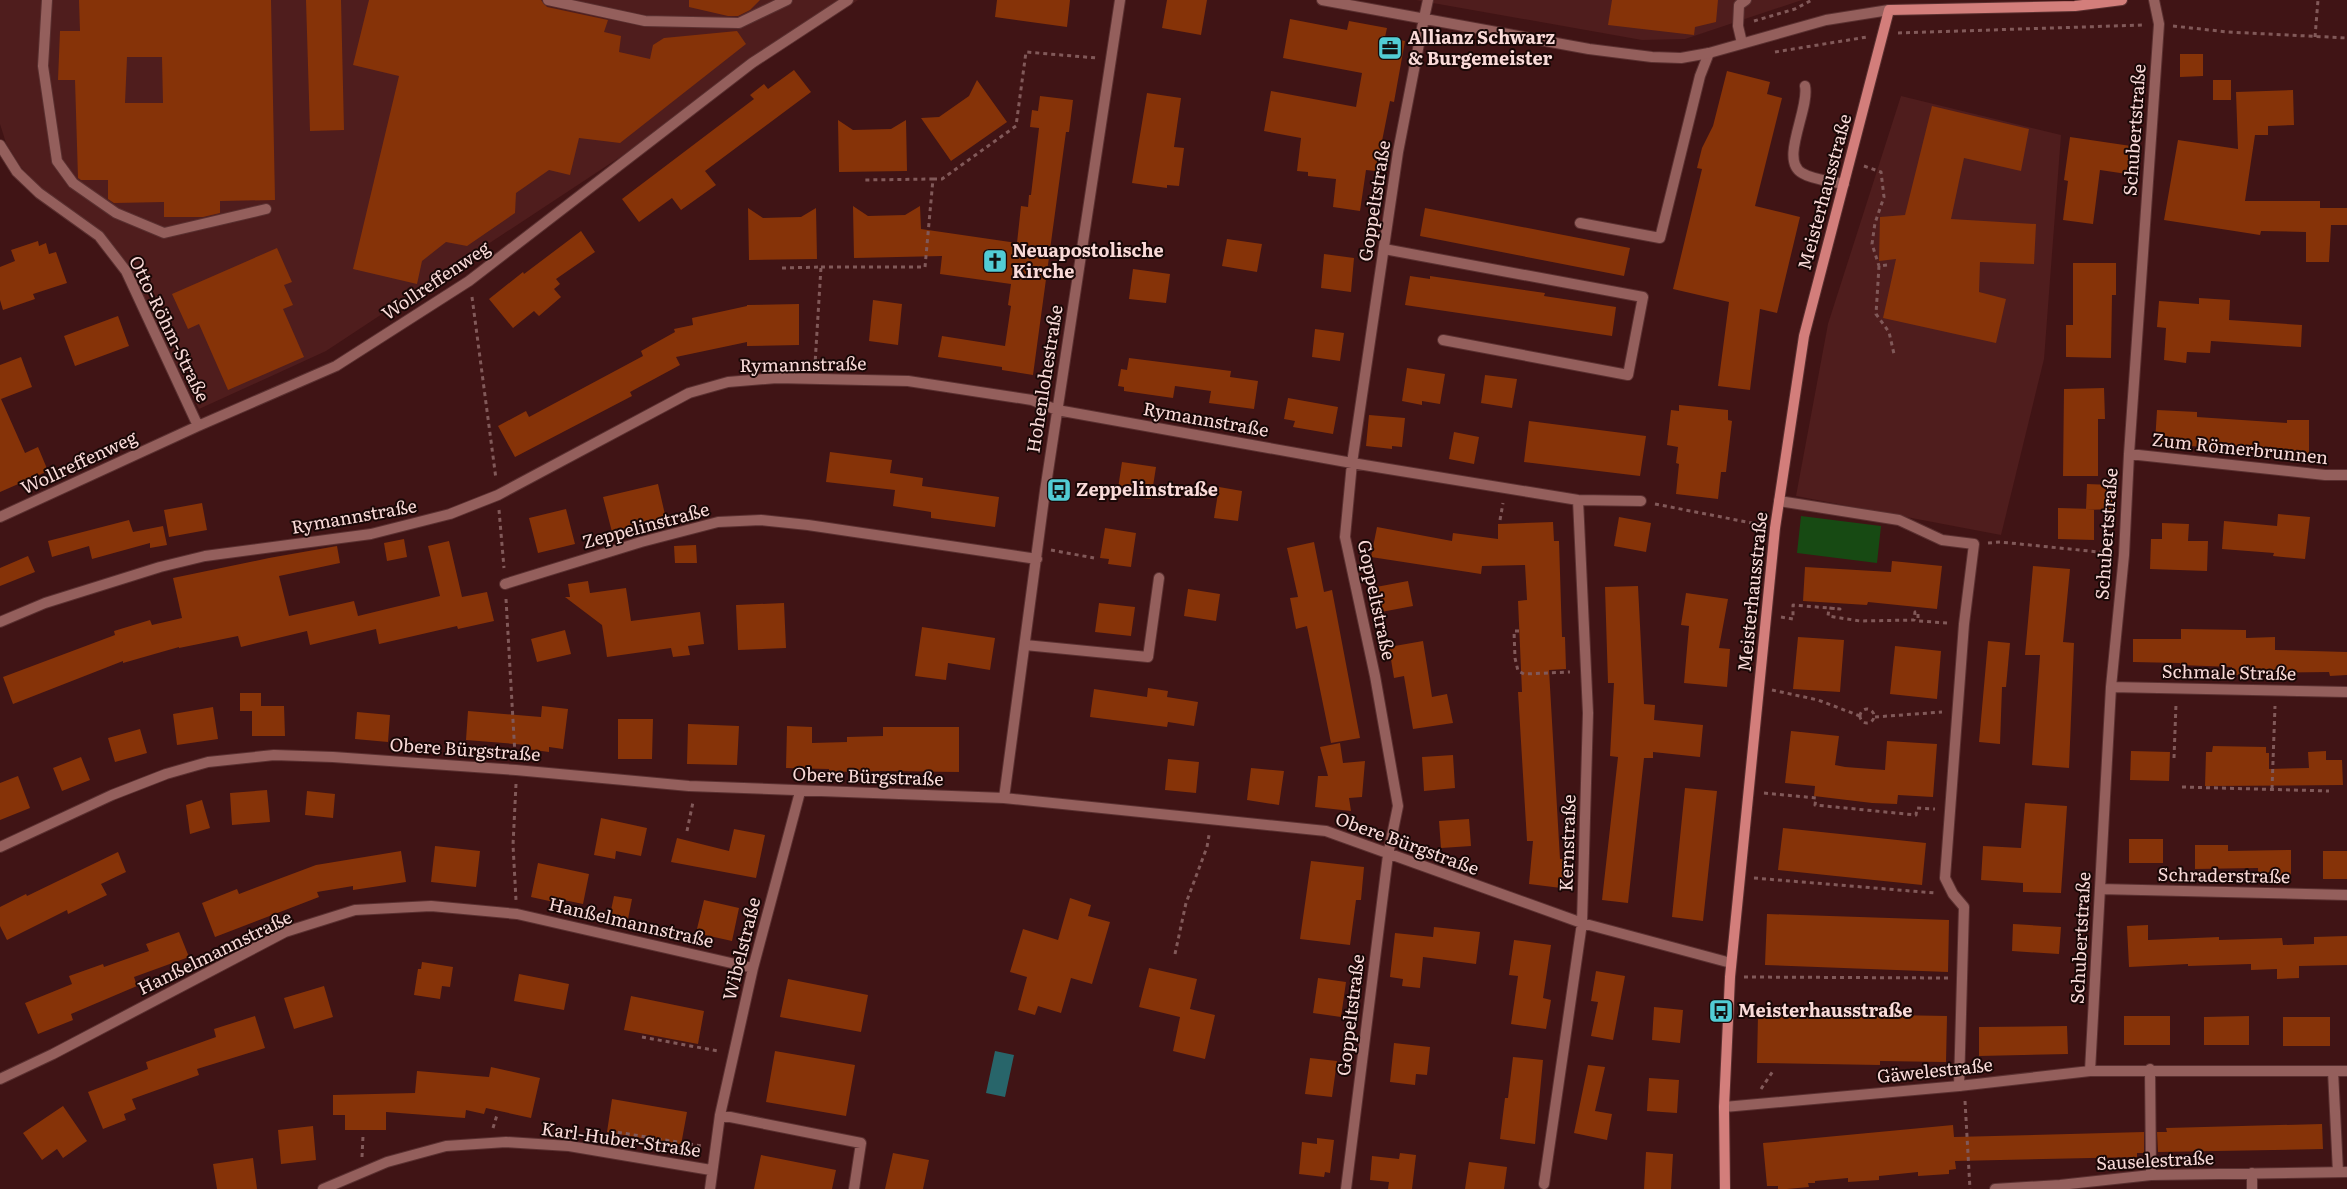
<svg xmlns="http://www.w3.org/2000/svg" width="2347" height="1189" font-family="Literata,serif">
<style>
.built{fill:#4f1d1d}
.green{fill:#174a13}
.water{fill:#28656a}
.building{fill:#863308;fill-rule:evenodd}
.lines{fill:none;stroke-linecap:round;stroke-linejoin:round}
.lane-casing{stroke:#5a3030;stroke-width:12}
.street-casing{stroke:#5a3030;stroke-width:12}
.secondary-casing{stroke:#5a3030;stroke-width:12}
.path{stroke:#815959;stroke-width:3;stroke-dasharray:4 4;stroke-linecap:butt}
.lane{stroke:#945f5c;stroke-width:10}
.street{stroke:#945f5c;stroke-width:10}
.secondary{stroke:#d37e7b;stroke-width:10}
.labels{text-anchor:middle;stroke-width:4;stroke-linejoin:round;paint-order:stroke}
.poi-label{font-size:18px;font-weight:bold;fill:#f9dad8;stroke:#1a0807;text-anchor:start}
.street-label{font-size:18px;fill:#f9dad8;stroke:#1a0807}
</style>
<rect width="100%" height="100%" fill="#401415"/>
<path class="built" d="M0,0H858L326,351L199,409L126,266L40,188L21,167L6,143L0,124Z
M1416,0H1802L1685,39L1642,40Z
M1901,96L2061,135L2044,359L2001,535L1796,496L1828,324Z"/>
<path class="green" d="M1801,516L1881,526L1877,563L1797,553Z"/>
<path class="water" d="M995,1051L1014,1055L1005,1097L986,1093Z"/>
<path class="building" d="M79,0H271L275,200L220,201V213L203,217H164V202L114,203L108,199V180H81L78,178L75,80H58L60,31H80ZM127,57H162L163,103H125Z
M306,0H341L344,130L310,131Z
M369,0H541L547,7L608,20L604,32L621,36L619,52L650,59L653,45L664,38L737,31L746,44L620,143L579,138L570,175L549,170L516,193L515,213L467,246L446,242L422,261L417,284L353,269L399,76L353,65Z
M689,0H760L750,10L738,16H728L689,7Z
M997,0H1070L1067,27L995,17Z
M1167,0H1207L1201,35L1162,28Z
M1612,0H1718L1716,22L1695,27L1694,35L1608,25Z
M1290,19L1347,30L1349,21L1387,28L1385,37L1405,41L1394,102L1390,101L1376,171L1366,170L1360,211L1333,207L1336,179L1308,176V172L1297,171L1301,138L1264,131L1271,91L1356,107L1362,73L1283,58Z
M2180,54H2203V76L2180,77Z
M794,70L811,92L705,171L716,185L681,210L672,198L639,222L622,199L754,99L750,95L764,84L768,89Z
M1727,71L1770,82L1767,94L1782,98L1755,206L1800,217L1777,313L1760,309L1750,390L1718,386L1729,302L1673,289L1702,169L1697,168L1702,148L1713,126Z
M977,80L1007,122L951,161L921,118L939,117L969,96Z
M2213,80H2231V100H2213Z
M2293,90L2294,125L2268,126V135H2255L2245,201H2320V208H2347V225H2331L2329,262H2306V232L2261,231L2260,235L2164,220L2178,140L2238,149L2236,92Z
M1147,93L1181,98L1174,147L1184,148L1179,186L1167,185V188L1132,183Z
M1040,96L1073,100L1069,132H1066L1033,375L1002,370V367L938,357L942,336L1005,346L1011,306L1008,305L1011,284L940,274L942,256L854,258L853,206L868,216L905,215L920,206L921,229L1017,243L1021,206L1028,207L1029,195H1031L1039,128L1030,127L1032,110L1038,111Z
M1932,106L2029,129L2021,171L1964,158L1951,219L2036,224L2034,264L1980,262L1979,292L2006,299L1996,343L1883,318L1896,259L1879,261L1880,217L1905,215Z
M838,120L853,130L891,129L906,120L907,171L839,172Z
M2070,137L2131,146L2127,174L2100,170L2093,224L2063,220L2068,181L2064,180Z
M748,208L763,218L801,217L816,208L817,259L749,260Z
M1425,208L1630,248L1624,276L1420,236Z
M581,231L595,252L556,279L560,284L554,289L561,297L539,316L534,311L513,328L489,299L523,272L524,274Z
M1227,239L1262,244L1257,272L1222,266Z
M38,241L39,246L46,243L49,254L56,252L67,283L33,294L35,299L3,310L0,300V267L15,261L11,250Z
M277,248L292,282L284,285L293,305L283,309L304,357L228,390L199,324L188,329L172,294Z
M1324,254L1354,258L1351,292L1321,288Z
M2073,263H2116V295H2112L2111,358L2066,357V325H2073Z
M1133,269L1170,274L1166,303L1129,299Z
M1410,276L1430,279V276L1545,293L1544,296L1616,307L1612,336L1405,305Z
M2199,298L2230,300L2229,320L2302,325L2301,347L2211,341L2210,353L2187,352L2186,363L2164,360L2166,328L2157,327L2159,301L2199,304Z
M873,300L902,304L898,345L869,341Z
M799,304V345L747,346V342L676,357L680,365L630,392L632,396L515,457L498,426L526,411L529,417L643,356L641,351L675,332L674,329L693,325L692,318L747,306V305Z
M118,316L129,346L75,366L64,336Z
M1315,329L1344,333L1340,361L1312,357Z
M21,357L32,387L1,399L25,453L38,447L48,471L0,492V365Z
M1129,358L1231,371L1230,377L1258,381L1254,409L1209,403L1211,391L1175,386L1173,398L1124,391V387L1118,386L1121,369L1127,370Z
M1407,368L1445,374L1440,404L1422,401V405L1402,401Z
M1485,375L1517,379L1512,408L1481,403Z
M2104,388L2105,419H2098V476H2063L2064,389Z
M1288,398L1338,407L1333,434L1293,427L1295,421L1284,419Z
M1679,405L1728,410V420L1732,421L1726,472H1721L1718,499L1676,494L1679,464L1676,463L1678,447L1667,445L1671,410L1679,411Z
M2157,410L2197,412V417L2287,423V420H2309V454L2274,453L2155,443Z
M1369,415L1405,418L1402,447L1392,446V449L1366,446Z
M1529,421L1646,436L1640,476L1524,462Z
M1454,432L1479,437L1474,464L1449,459Z
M830,452L892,460L890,473L923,478L922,486L999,497L995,527L931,518V512L893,506L895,490L826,482Z
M1122,462L1156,467L1151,499L1117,495Z
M658,484L666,519L612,532L603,497Z
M2087,484L2112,485V510L2086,509Z
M1219,487L1242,491L1238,521L1214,518Z
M202,503L207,530L169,537L164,510Z
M2058,508L2094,509V540L2058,539Z
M566,509L575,544L538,553L529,518Z
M2278,514L2310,517L2305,559L2273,556L2274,553L2222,549L2224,521L2277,526Z
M1619,517L1651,523L1646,552L1614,546Z
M129,520L133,532L163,526L167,545L150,548V543L92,559L89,546L52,557L48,541Z
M1553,522L1554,541H1559L1562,637H1565L1566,669L1549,670L1560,859H1565L1561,888L1529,884L1533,841H1527L1518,692H1522L1518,601L1527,600L1525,565L1482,566L1481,574L1371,557L1377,527L1452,541L1453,533L1498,539V524Z
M2162,523L2189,524L2188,541H2208L2207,571L2150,569L2151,539H2162Z
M1105,528L1136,533L1131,567L1108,564L1109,559L1100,558Z
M404,539L407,557L387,561L384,543Z
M449,541L462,597L487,592L494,621L458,629L457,626L379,644L376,629L310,645L307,631L241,647L238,636L179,648V647L123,663V661L13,704L3,677L115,635L114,631L150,620L152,625L182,618L173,578L269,558L337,546L340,563L279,576L289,616L354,601L358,616L440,596L428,546Z
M1314,542L1324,592L1332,590L1360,738L1331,743L1307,626L1296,629L1290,598L1298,597L1287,548Z
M696,545L697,563H675L674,546Z
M28,556L35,572L0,586V568Z
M1892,561L1942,566L1937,609L1868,602L1867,605L1803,601L1805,567L1891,572Z
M2033,566L2070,569L2063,642L2074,643L2069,768L2032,765L2040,655H2025Z
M588,581L590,593L626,588L631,621L700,612L704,644L688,646L690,655L673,657L671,648L607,657L602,625L565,597H570L568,584Z
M1408,581L1413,606L1381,612L1376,587Z
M1638,586L1644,704L1655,705L1654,720L1703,725L1700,757L1653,752V758H1644L1628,903L1602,900L1618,757L1610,756L1614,683H1608L1605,587Z
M1188,589L1220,594L1216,621L1184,616Z
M1686,593L1728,599L1719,648L1730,649L1727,687L1684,683L1689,626L1681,625Z
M784,603L786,648L738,650L736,605Z
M1099,603L1135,607L1131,636L1095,632Z
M922,627L995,638L990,670L948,663L946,680L915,676Z
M2181,629L2246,630V638L2275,637V650L2347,652V675L2330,676L2329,672L2249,673V675H2232V667L2180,665V663L2133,662V639H2181Z
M565,630L571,654L537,662L531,639Z
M1798,637L1844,640L1840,692L1793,689Z
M1423,641L1432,697L1447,694L1453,723L1413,729L1404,676L1394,678L1389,647Z
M1988,641L2010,643L2006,687H2002L2000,744L1979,742Z
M1895,646L1941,651L1937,699L1890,694Z
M1148,688L1168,691L1167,697L1198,702L1194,726L1168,722L1167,727L1090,717L1094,689L1147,697Z
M240,693H261V706H284L285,736H252V711H240Z
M542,706L568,709L563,749L549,747V752L527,749V745L466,740L468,711L541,717Z
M213,707L218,739L177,745L173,714Z
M357,712L390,715L388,742L355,739Z
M618,719H653L652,759H618Z
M688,724L739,726L737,765L687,764Z
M787,726L812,727V743L847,742V737L883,736V727H959V772L883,771L829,772V769L786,768Z
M140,729L147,753L115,762L108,738Z
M1791,731L1839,736L1835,765L1845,767L1885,770L1887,741L1937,744L1933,797L1898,795L1897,804L1872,803L1814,796L1815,786L1785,783Z
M1340,743L1343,763L1365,761L1362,797L1349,798L1351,811L1315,807L1318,776H1328L1320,747Z
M2213,746L2266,747V753H2269V769L2309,768L2308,752L2326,751V760H2342L2343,785L2205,786L2206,752H2212Z
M2131,751L2170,752L2169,781L2130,780Z
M1453,755L1455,788L1424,791L1422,757Z
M81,757L90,780L62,791L53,768Z
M1168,759L1199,762L1196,793L1165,790Z
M1251,768L1284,771L1279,805L1247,800Z
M18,776L30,808L0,820V783Z
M1685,788L1717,791L1703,921L1672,917Z
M267,790L270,822L232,825L230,793Z
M307,791L335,794L333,818L305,815Z
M202,800L210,828L190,834L186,805Z
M2025,803L2067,806L2061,893L2023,892V883L1981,880L1983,846L2021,848Z
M601,818L647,828L641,856L616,851L615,859L594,855Z
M1469,819L1471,846L1441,848L1439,821Z
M1783,828L1926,843L1922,885L1778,870Z
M734,829L765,835L756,878L671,862L677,838L729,851Z
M2129,839H2163V863H2129Z
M2195,845H2228V851L2291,850V875H2258V868L2195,869Z
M435,846L480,851L476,887L431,882Z
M401,851L406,882L353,890V886L317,892L319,897L215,937L202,903L237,889L239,894L316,865Z
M2323,851H2347V879H2323Z
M118,852L126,872L101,884L107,895L68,914L67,910L7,940L0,926V907L26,894L27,896Z
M1311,861L1364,867L1361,900H1356L1350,945L1300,939Z
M538,863L589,874L583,904L564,900L563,904L531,897Z
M614,896L632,899L628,919L610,915Z
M1070,898L1091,905L1088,916L1110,922L1092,984L1071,978L1061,1013L1038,1006L1035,1015L1018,1010L1027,977L1010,972L1023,929L1058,940Z
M704,900L739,908L732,941L696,933Z
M1767,914L1949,920L1948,972L1765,965Z
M2013,924L2061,927L2059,954L2012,951Z
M2148,925V940L2219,937V940L2282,938L2283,945L2314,944V937L2347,936V965L2299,966V978L2277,979V969L2251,970V964L2188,966V964L2129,967L2127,926Z
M1434,927L1480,932L1476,964L1423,957L1420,988L1402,986L1403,979L1390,977L1395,933L1433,937Z
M179,932L189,957L134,977L137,986L71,1014L73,1020L38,1034L25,1003L72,984L69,976L103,964L104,967L149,951L146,944Z
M1514,940L1551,945L1543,998L1551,1000L1546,1029L1511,1024L1518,976L1509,975Z
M422,962L453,967L450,987L442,986L440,999L414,995L418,969H421Z
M1149,968L1197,979L1190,1009L1215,1015L1205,1059L1173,1051L1180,1017L1139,1007Z
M1596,971L1625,976L1613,1040L1591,1036L1598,1002L1591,1001Z
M519,974L569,984L564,1010L514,1001Z
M1318,978L1346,982L1341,1017L1313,1013Z
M788,979L868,995L861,1032L780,1017Z
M324,986L333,1017L294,1029L284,998Z
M631,996L704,1011L698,1044L624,1030Z
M1654,1007L1683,1010L1680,1043L1652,1040Z
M1833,1014L1947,1016L1946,1062L1880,1061V1065L1757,1063L1758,1015L1833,1018Z
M255,1016L265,1048L197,1069L199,1075L132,1099L136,1109L124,1114L126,1120L103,1129L88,1092L148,1069L146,1062L216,1037L214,1029Z
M2124,1016H2170V1045H2124Z
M2249,1016V1045H2204V1017Z
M2283,1017H2330V1046H2283Z
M2067,1026L2068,1054L1979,1056V1027Z
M1394,1043L1430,1047L1427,1075L1416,1074L1415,1085L1390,1082Z
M775,1051L855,1065L846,1116L766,1102Z
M1513,1057L1543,1060L1535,1144L1500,1139L1505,1098H1508Z
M1310,1058L1337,1061L1332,1097L1305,1094Z
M1588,1065L1605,1067L1595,1111L1612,1114L1607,1140L1574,1133Z
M491,1067L540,1078L531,1118L486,1108L484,1114L466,1110L465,1118L386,1112V1130H345V1115H333V1095L415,1093L417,1071L489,1077Z
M1649,1078L1679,1080L1677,1113L1647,1111Z
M612,1099L687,1112L681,1145L607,1132Z
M63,1106L87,1141L63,1158L57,1149L42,1160L23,1133Z
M2322,1124L2323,1149L2158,1152L2157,1132H2167L2166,1128Z
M1953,1125L1954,1137L2144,1132V1153H2137V1157L1955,1161L1956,1169L1949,1170V1174L1918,1176V1172L1879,1176V1180L1848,1182V1178L1815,1181V1183H1808L1809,1187L1787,1189H1778V1186H1767L1763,1143Z
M313,1126L316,1160L281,1164L278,1130Z
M1317,1138L1334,1140L1330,1173L1325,1172L1324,1177L1299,1174L1302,1142L1317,1144Z
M1646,1152L1673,1154L1671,1189H1644Z
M893,1153L929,1160L923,1189H885Z
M1400,1153L1416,1155L1412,1189H1388L1389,1182L1370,1180L1372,1156L1399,1159Z
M761,1155L836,1170L832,1189H754Z
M253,1158L257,1189H217L213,1164Z
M1469,1162L1507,1167L1504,1189H1465Z"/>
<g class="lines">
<defs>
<path id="lane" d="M47,0L43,66L57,161L73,183L116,213L164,233L266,209
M548,0L645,21L739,23L787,0
M1424,18L1428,0
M1742,43L1738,26L1739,5L1746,0
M1805,86C1810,109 1779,160 1802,173C1813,180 1831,181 1844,184
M1580,223L1660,238L1700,76L1709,53
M1384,249L1643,297L1628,375L1443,340
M1779,501L1899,520L1942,540L1974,544L1964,624L1945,878L1953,894L1964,907L1959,1086
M1025,645L1148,657L1159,578"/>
<path id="street" d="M1322,0L1589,49L1652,57L1681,58L1709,53L1826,20L1889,10
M0,145L17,172L39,193L99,236L126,271L198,426
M2129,454L2325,475H2347
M0,517L198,426L336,366L469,281L752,63L848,0
M505,584L641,542L718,522L761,520L808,525L1037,559
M0,622L45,603L160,567L205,556L371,534L450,514L498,495L689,393L728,382L777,378L908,381L1032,400L1057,410L1352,463L1578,500L1641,501
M2111,687L2347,692
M1004,798L1045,491L1120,0
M0,847L112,795L166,774L208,762L274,755L333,757L516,770L689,786L1004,798L1326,831L1582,923L1731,963
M2100,889L2347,895
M2150,1069L2151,1175
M2090,1071L2111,687L2124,555L2129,454L2159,24L2154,0
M2333,1071L2338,1172
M0,1079L53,1054L285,932L355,910L431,906L517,914L753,968
M1724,1107L1959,1086L2090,1071H2347
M720,1115L861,1143L854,1189
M2252,1173V1189
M1544,1184L1582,923L1588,713L1578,500
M323,1189L387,1162L446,1146L506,1142L569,1146L711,1170
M710,1189L720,1115L753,968L800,792
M1346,1189L1388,855L1398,806L1375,676L1345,537L1352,463L1398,152L1424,18
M1995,1189L2060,1185L2151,1175L2347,1172"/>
<path id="secondary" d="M1725,1189L1724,1107L1730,977L1775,528L1804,336L1889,10L2075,6L2122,0"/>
</defs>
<use href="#lane" class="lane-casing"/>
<use href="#street" class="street-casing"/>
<use href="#secondary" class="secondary-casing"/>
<path class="path" d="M1754,21L1795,9L1812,0
M2173,26L2228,32L2347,38
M1898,33L2144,25
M2315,37L2318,0
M1775,52L1867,37
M1864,166L1881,172L1884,197L1875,223L1872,244L1879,266
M933,179H942L1016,126L1026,52L1097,58
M1887,265L1879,266L1876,314L1889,332L1894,354
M821,267H925L933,179L864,180
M782,268L821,267L815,364
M472,297L496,479
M1655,504L1762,525
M499,510L504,568
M1500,520L1503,503
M1988,543L2000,542L2109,553
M1051,550L1094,558
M506,599L515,755
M1781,617L1793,619V605L1840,609L1829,608L1828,616L1860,621L1914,620L1915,612H1918V621L1948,623
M1519,631H1514L1515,658L1518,671L1524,674L1570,672
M1772,690L1818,700L1860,716
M1860 716a7 7 0 1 1 14 0a7 7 0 1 1-14 0Z
M1875,717L1942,712
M2174,758L2176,704
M516,784L513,845L516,900
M2182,787L2329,791
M2272,789L2275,706
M1764,793L1816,798L1815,805L1916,815L1917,808L1935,809
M687,831L693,802
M1754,878L1935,893
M1175,954L1186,903L1207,847L1209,835
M1744,977L1948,978
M642,1037L718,1051
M1761,1089L1773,1071
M1965,1101L1970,1189
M493,1128L497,1115
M610,1131L702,1146
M362,1157L363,1136"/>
<use href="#lane" class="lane"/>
<use href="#street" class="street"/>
<use href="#secondary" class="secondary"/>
</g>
<defs>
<symbol id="office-square" viewBox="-11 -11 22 22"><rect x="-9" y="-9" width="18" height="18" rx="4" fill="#52ccd5" stroke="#1a0807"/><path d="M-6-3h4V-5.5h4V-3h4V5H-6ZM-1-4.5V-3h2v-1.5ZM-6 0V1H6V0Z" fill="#111"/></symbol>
<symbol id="church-square" viewBox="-11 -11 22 22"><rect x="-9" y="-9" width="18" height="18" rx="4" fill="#52ccd5" stroke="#1a0807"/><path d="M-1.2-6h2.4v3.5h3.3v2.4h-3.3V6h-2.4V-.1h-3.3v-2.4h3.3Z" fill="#111"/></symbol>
<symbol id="bus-square" viewBox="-11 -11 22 22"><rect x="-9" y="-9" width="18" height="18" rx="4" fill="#52ccd5" stroke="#1a0807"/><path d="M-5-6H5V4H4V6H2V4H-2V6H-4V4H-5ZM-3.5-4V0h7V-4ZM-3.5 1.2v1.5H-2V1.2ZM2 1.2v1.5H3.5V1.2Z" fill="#111"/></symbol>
</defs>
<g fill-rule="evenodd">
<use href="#office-square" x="1376" y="34" width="28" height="28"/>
<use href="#church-square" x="981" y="247" width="28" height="28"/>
<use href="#bus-square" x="1045" y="476" width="28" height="28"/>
<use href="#bus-square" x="1707" y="997" width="28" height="28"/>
</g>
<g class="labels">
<g class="poi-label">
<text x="1408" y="44">Allianz Schwarz<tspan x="1408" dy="21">&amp; Burgemeister</tspan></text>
<text x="1012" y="257">Neuapostolische<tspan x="1012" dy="21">Kirche</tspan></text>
<text x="1076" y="496">Zeppelinstraße</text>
<text x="1738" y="1017">Meisterhausstraße</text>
</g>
<g class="street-label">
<text transform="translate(2135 130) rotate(-86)" y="6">Schubertstraße</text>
<text transform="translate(1825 192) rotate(-75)" y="6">Meisterhausstraße</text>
<text transform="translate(1375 201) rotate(-81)" y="6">Goppeltstraße</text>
<text transform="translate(436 281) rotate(-34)" y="6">Wollreffenweg</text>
<text transform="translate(169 329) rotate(64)" y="6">Otto-Röhm-Straße</text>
<text transform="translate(803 365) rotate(-1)" y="6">Rymannstraße</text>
<text transform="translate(1045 379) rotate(-81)" y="6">Hohenlohestraße</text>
<text transform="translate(1206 420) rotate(10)" y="6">Rymannstraße</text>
<text transform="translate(2240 449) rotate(6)" y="6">Zum Römerbrunnen</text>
<text transform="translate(79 463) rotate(-25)" y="6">Wollreffenweg</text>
<text transform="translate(354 517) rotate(-10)" y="6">Rymannstraße</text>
<text transform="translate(646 526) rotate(-15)" y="6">Zeppelinstraße</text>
<text transform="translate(2107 534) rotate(-86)" y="6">Schubertstraße</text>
<text transform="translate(1753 592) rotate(-84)" y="6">Meisterhausstraße</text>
<text transform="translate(1376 600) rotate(78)" y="6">Goppeltstraße</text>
<text transform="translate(2229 673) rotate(1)" y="6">Schmale Straße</text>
<text transform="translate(465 750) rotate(4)" y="6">Obere Bürgstraße</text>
<text transform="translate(868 777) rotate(2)" y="6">Obere Bürgstraße</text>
<text transform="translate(1568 843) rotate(-88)" y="6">Kernstraße</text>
<text transform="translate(1407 844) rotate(20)" y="6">Obere Bürgstraße</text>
<text transform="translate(2224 876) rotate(1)" y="6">Schraderstraße</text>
<text transform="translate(631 923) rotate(13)" y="6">Hanßelmannstraße</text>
<text transform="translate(2081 938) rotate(-87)" y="6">Schubertstraße</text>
<text transform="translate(742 949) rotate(-76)" y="6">Wibelstraße</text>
<text transform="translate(215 953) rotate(-26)" y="6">Hanßelmannstraße</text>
<text transform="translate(1351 1015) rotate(-83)" y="6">Goppeltstraße</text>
<text transform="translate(1935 1071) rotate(-6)" y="6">Gäwelestraße</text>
<text transform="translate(621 1140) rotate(8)" y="6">Karl-Huber-Straße</text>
<text transform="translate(2155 1161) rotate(-3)" y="6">Sauselestraße</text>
</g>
</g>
</svg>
